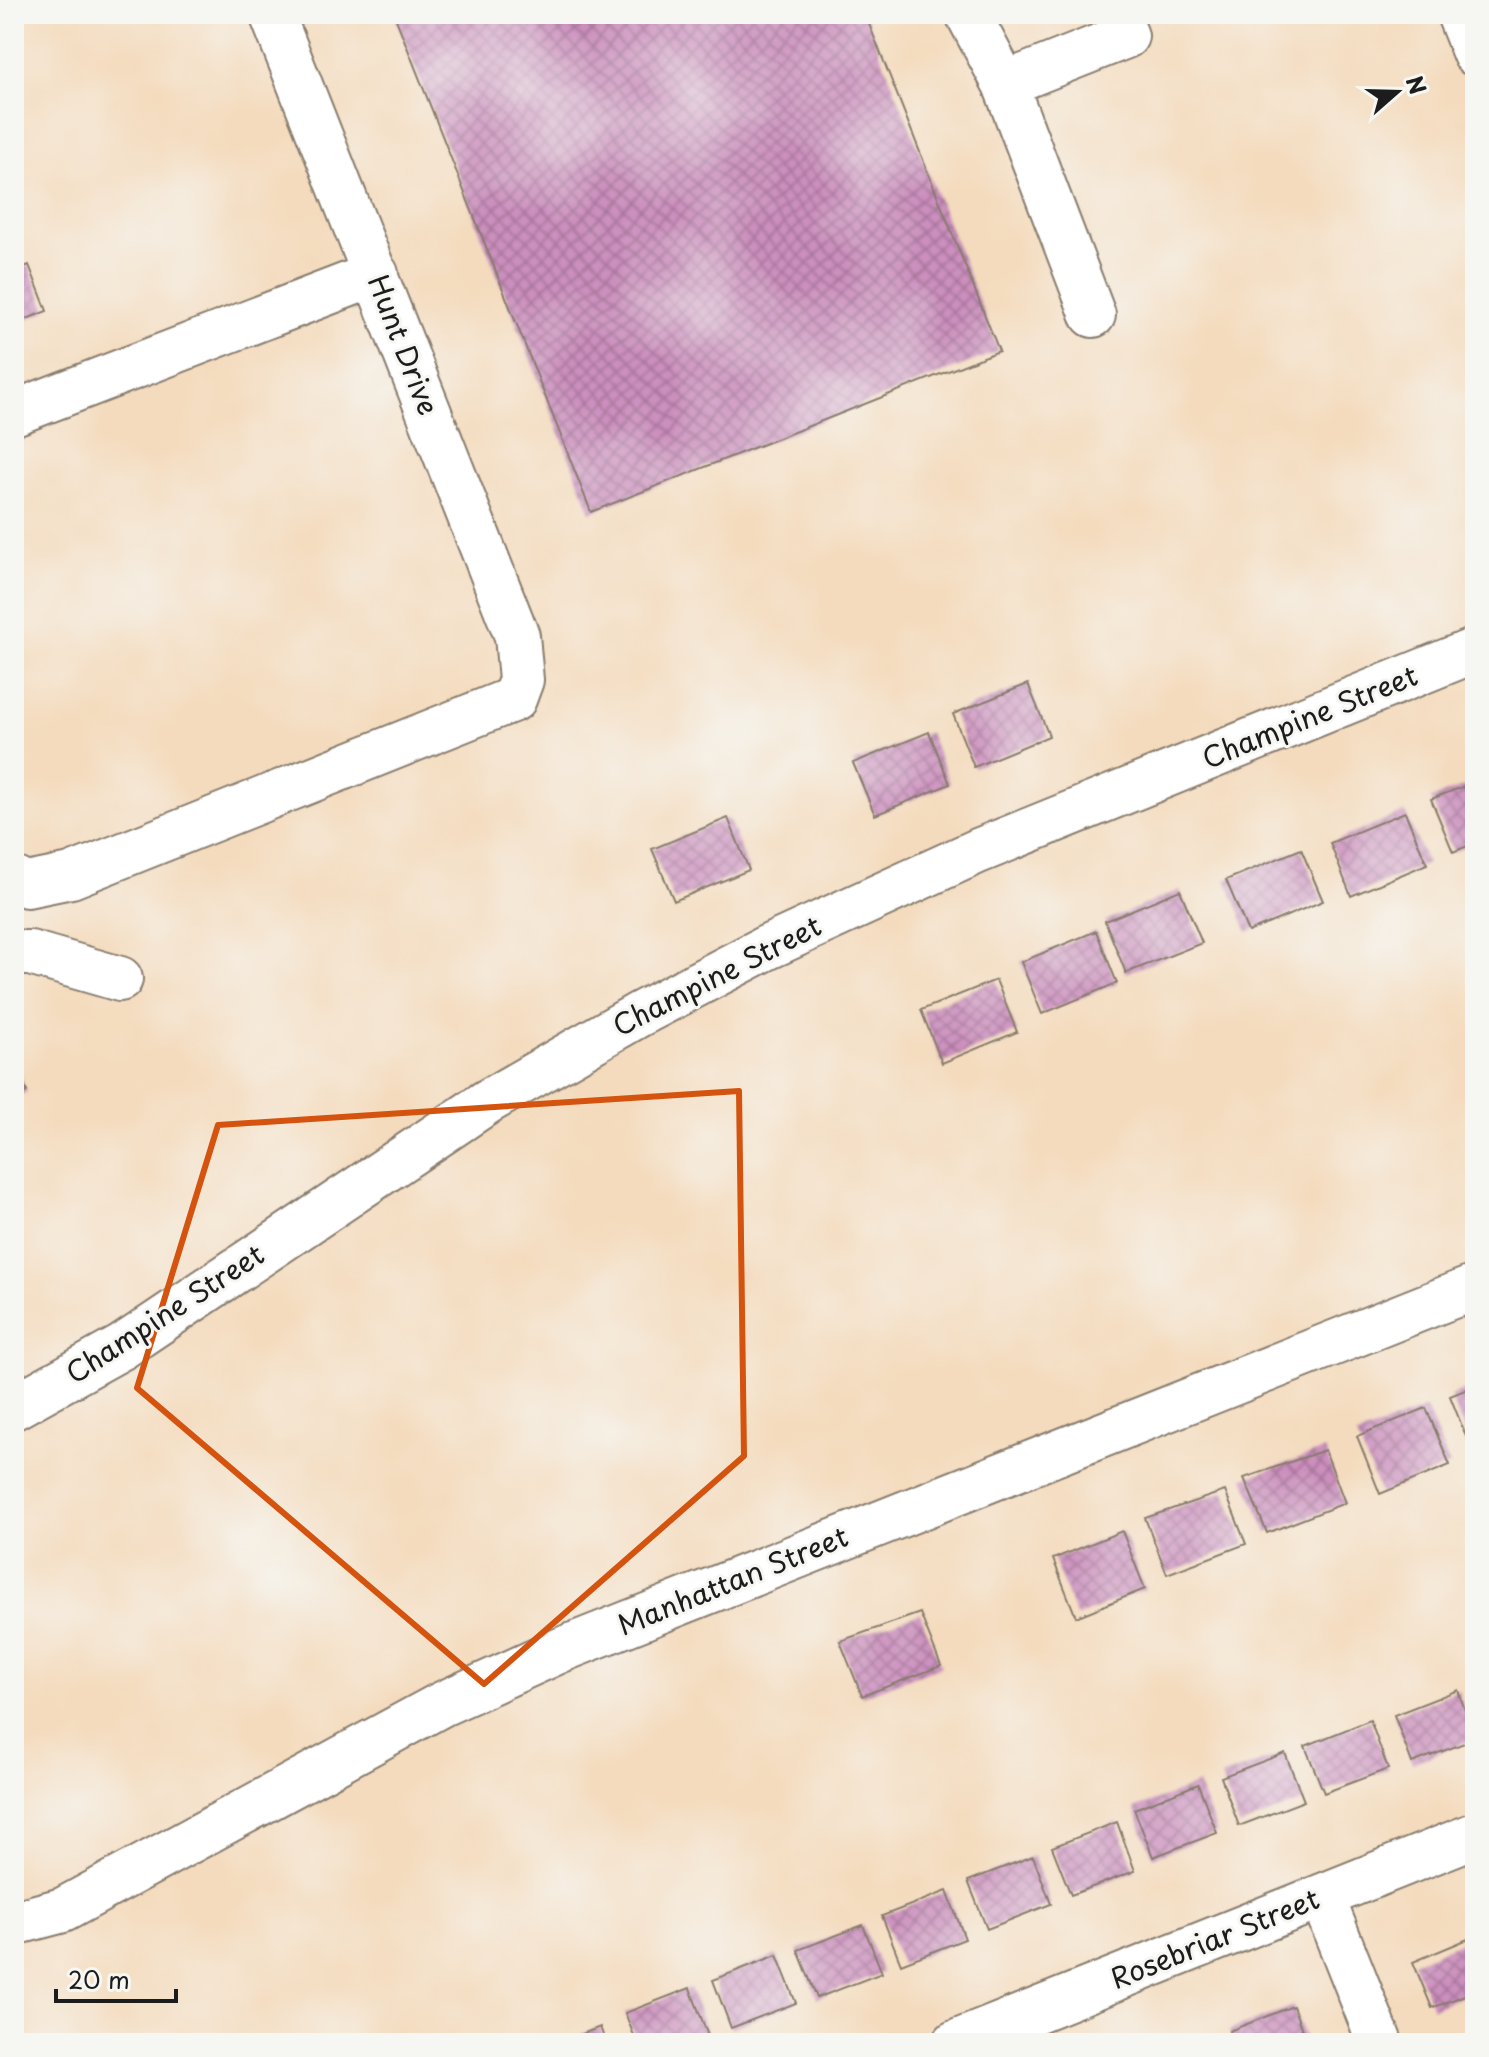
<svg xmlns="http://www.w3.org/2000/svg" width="1489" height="2057" font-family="'Playpen Sans',sans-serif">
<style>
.building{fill:url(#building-cross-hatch)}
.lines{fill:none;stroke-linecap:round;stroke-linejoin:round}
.minor-casing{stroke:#887c6d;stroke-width:48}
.minor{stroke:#fff;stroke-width:44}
.marked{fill:none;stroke:#d4530e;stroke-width:6;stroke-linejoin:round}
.labels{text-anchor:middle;stroke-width:6;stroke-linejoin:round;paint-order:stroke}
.street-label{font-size:28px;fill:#1c1c1c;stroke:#f6f6f2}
</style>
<defs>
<pattern id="building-cross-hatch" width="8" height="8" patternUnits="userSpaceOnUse" patternTransform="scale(2)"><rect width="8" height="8" fill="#cc8fbe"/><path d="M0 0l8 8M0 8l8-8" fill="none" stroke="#a5749a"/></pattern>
</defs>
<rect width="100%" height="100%" fill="#f6f6f2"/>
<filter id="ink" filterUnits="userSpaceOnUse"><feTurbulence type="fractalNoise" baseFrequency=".0125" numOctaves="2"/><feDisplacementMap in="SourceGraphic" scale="16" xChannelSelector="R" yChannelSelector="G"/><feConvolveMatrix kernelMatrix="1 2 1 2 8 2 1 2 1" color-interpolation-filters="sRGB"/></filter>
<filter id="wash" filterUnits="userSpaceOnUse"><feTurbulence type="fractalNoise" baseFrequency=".006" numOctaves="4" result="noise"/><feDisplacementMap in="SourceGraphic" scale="32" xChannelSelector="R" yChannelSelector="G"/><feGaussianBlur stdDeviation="1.8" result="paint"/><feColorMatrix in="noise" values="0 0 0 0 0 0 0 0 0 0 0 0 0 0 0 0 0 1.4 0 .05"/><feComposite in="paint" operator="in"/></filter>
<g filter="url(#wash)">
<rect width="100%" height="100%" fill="#f4dbbe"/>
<g id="blocks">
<path class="building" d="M394,14H865L999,351L591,512Z
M29,265L47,311L14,324V271Z
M1028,684L1049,736L974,767L953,714Z
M929,732L950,784L875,815L853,763Z
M1475,782V843L1453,852L1431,799Z
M1405,812L1427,864L1351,896L1330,843Z
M728,818L749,870L674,901L652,849Z
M1301,849L1323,901L1248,932L1226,880Z
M1180,890L1202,943L1126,973L1105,921Z
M1096,931L1117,983L1042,1014L1021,962Z
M996,980L1017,1032L942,1063L921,1010Z
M14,1062L27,1092L14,1097Z
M1475,1386V1450L1472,1451L1450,1396Z
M1426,1408L1450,1465L1380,1494L1357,1436Z
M1325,1450L1345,1503L1267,1533L1244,1478Z
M1225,1491L1246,1544L1167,1574L1145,1518Z
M1122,1531L1145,1589L1076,1617L1053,1559Z
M920,1613L941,1666L862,1696L840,1641Z
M1458,1690L1475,1739L1412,1763L1394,1715Z
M1370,1720L1388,1769L1324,1793L1305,1746Z
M1285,1753L1304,1801L1239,1826L1221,1777Z
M1198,1784L1217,1833L1153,1857L1134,1809Z
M1117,1822L1135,1871L1071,1895L1052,1847Z
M1033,1856L1051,1904L987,1929L968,1881Z
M947,1891L965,1939L901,1964L882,1916Z
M863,1925L882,1973L817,1998L798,1950Z
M1475,1936V1991L1432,2008L1413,1962Z
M777,1955L796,2003L731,2028L713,1980Z
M690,1988L708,2036L690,2043H637L625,2013Z
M1293,2006L1307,2043H1233L1229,2031Z
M600,2027L606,2043H559Z"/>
</g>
</g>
<g filter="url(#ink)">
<use href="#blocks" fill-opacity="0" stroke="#887c6d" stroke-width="2"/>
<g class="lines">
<defs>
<path id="minor" d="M968,14L1005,84L1093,315
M1459,14L1475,54
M1005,84L1126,36L1117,14
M14,413L376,274
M14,879L27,885L71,876L514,699L521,680L517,636L272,14
M14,953H30L120,979
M14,1407L122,1347L487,1102L638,1015L766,948L978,851L1475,650
M1322,1897L1380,2043
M14,1923L63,1910L442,1704L561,1650L1475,1287
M955,2043L1475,1835"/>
</defs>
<use href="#minor" class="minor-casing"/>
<use href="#minor" class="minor"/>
</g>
</g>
<path class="marked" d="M739,1091L744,1456L484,1684L137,1388L218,1125Z"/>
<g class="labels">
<g class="street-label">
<text transform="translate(403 345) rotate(69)" y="10">Hunt Drive</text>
<text transform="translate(1310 717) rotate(-22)" y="10">Champine Street</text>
<text transform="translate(717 976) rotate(-27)" y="10">Champine Street</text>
<text transform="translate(165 1314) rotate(-33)" y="10">Champine Street</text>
<text transform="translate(733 1581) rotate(-22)" y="10">Manhattan Street</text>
<text transform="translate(1215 1939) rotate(-22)" y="10">Rosebriar Street</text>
</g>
</g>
<rect width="1489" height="2057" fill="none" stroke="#f6f6f2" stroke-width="48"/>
<g transform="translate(1397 92) rotate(70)" stroke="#f6f6f2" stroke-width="6" paint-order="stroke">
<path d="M0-6L14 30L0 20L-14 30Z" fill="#1c1c1c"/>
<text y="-12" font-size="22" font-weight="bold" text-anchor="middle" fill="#1c1c1c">N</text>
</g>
<path d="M56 1989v12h120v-12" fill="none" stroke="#1c1c1c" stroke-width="4"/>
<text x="68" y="1989" font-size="24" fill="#1c1c1c" stroke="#f6f6f2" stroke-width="6" paint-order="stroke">20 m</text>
</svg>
